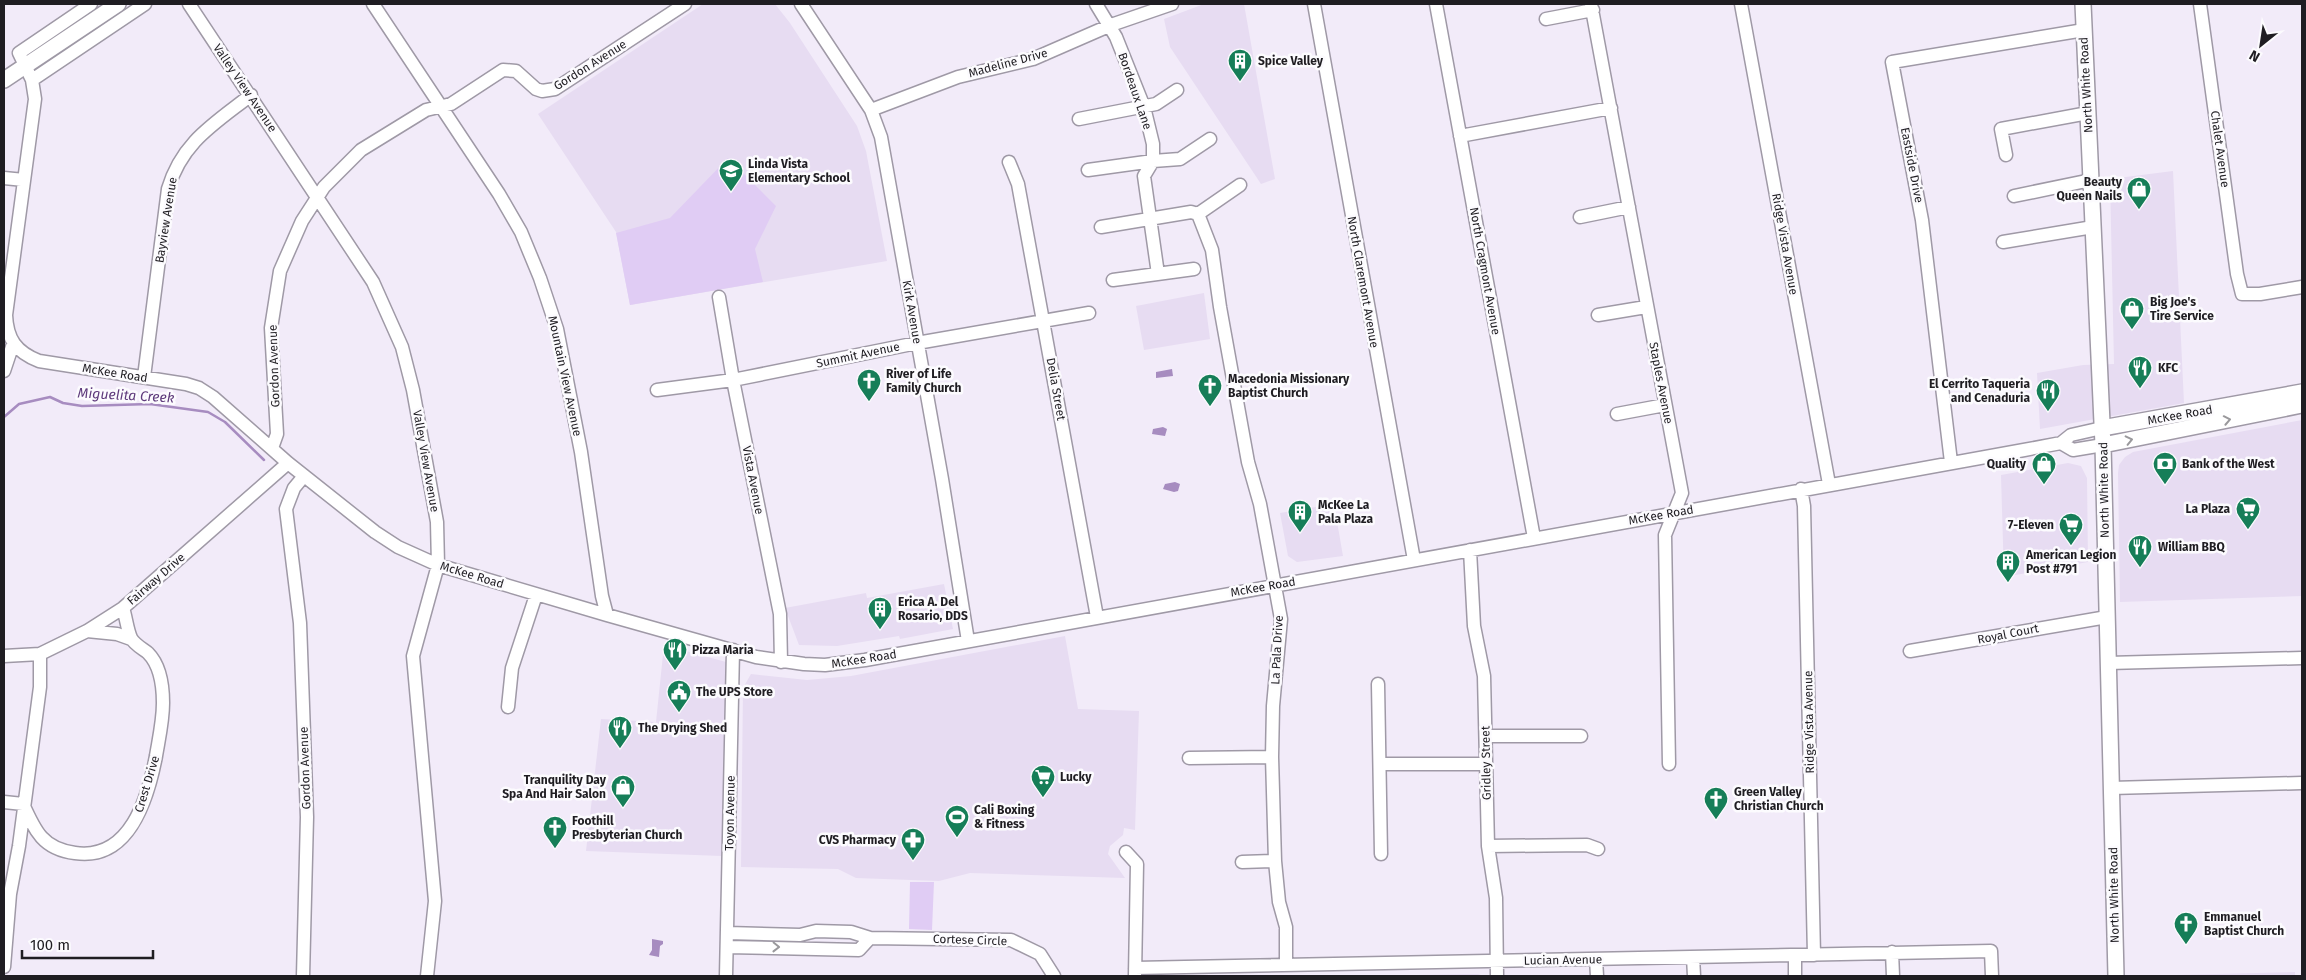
<svg xmlns="http://www.w3.org/2000/svg" width="2306" height="980" font-family="'Fira Sans',sans-serif">
<style>
.built{fill:#e7dcf2}
.green{fill:#e0ccf4}
.water{fill:#a78cc0}
.lines{fill:none;stroke-linecap:round;stroke-linejoin:round}
.stream{stroke:#a78cc0;stroke-width:2.5}
.minor-casing{stroke:#9f99a6;stroke-width:15}
.major-casing{stroke:#9f99a6;stroke-width:18}
.minor{stroke:#fff;stroke-width:12}
.major{stroke:#fff;stroke-width:15}
.oneway{stroke:#9a999c}
.labels{text-anchor:middle;stroke-width:5;stroke-linejoin:round;paint-order:stroke}
.poi-label{font-size:12px;font-weight:bold;fill:#1f1d22;stroke:#fcfbfe;text-anchor:start}
.street-label{font-size:12px;fill:#1f1d22;stroke:#fcfbfe}
.water-label{font-size:14px;font-style:italic;fill:#5f3b7c;stroke:#fcfbfe}
</style>
<rect width="100%" height="100%" fill="#f2ebf9"/>
<path class="built" d="M703,4H775L790,23L857,126L866,151L887,261L630,305L616,232L538,114Z
M1204,4H1244L1275,179L1261,184L1170,47L1164,19Z
M2173,171L2184,403L2040,429L2037,373L2083,365L2114,364L2110,179Z
M1204,293L1210,339L1144,350L1136,306Z
M2302,420V596L2120,602L2118,473L2119,465L2125,457L2133,452Z
M2068,463L2081,466L2087,478L2088,562L2004,577L2001,475Z
M1334,504L1343,556L1297,562L1288,556L1280,513Z
M944,584L953,629L900,639L899,636L837,646L799,645L785,608L866,593L867,598Z
M1065,636L1078,709L1139,711L1135,830L1124,828L1123,835L1110,846L1108,854L1125,878L970,873L939,881L856,878L838,869L741,867L743,688L751,674L807,680L851,676Z
M664,645L726,662L722,856L586,851L601,719L656,722Z
M2295,972V976H2134Z
M1478,974L1484,976H1368L1463,974Z"/>
<path class="green" d="M728,158L776,206L755,249L763,282L630,305L616,233L670,218Z
M910,882H934L932,930L909,929Z"/>
<path class="water" d="M1172,369L1173,376L1156,378V372Z
M1163,427L1167,429L1165,436L1152,434L1153,429Z
M1175,482L1180,484L1178,491L1174,492L1163,489L1165,484Z
M652,939L663,941V944L660,946L659,957L649,955L652,950Z"/>
<g class="lines">
<path class="stream" d="M4,417L19,404L50,397L63,403L82,406L150,404L208,412L225,422L264,460"/>
<defs>
<path id="minor" d="M91,4L19,53L32,80L35,99L6,315C7,339 16,352 39,361L186,384L199,388L213,397L288,463L375,532L398,547L438,565L607,615L756,657L804,664L825,665L865,660L2024,450L2061,443L2071,435L2102,428
M189,4L373,282L402,347L413,390L437,522L438,565L413,656L435,901L427,976
M373,4L499,194L521,232L540,278L557,329L581,452L602,596L607,615
M801,4L871,110L881,137L942,479L968,641
M1096,4L1116,37L1144,107L1153,144V161L1144,176L1158,274
M1314,4L1414,560
M1436,4L1534,538
M1591,4L1682,493L1665,535L1669,764
M1741,4L1829,484
M2200,4L2237,274L2242,294H2260L2302,287
M1546,19L1593,10
M32,80L145,4
M871,110L958,77L1033,59L1111,25L1172,4
M1079,119L1156,104L1177,90
M1460,136L1611,108
M2006,155L2001,129L2088,113
M1009,162L1018,184L1097,617
M1088,170L1153,161L1180,159L1210,139
M4,178L24,180
M2014,196L2091,180
M1198,214L1240,185
M1580,217L1629,207
M1101,227L1191,212L1198,214L1212,250L1220,307L1248,462L1260,504L1281,619L1273,706L1272,757L1275,861L1279,902L1286,927V965
M2003,242L2093,227
M1113,280L1194,269
M719,297L733,380L780,614L781,662
M1598,315L1646,307
M4,371L13,344
M144,377L168,189C182,142 214,124 251,95
M657,390L733,380L917,343L1089,313
M1617,414L1665,405
M2061,443L2073,450L2103,445
M272,448L277,434L271,328L280,271L302,221L324,187L361,150L426,110L451,104L503,70L516,71L536,89L542,91L555,89L685,4
M1951,462L1922,220L1892,62L2084,30
M1801,489L1804,506L1814,955
M1470,550L1474,626L1484,676L1488,846L1496,898L1497,976
M87,631L117,634L131,639
M1910,651L2107,617
M4,656L40,654L87,631L123,608L288,463
M2108,663L2302,658
M1378,684L1381,854
M508,707L512,668L536,595
M1486,736H1581
M1189,758L1272,757
M1380,764H1485
M2111,788L2302,783
M4,802L23,804C35,831 43,849 75,853C130,861 148,798 156,756C159,738 163,721 163,703C163,686 161,666 148,653C143,649 134,644 131,638C127,629 126,617 123,608
M1488,846L1587,845L1598,849
M1126,852L1137,864L1135,975
M1242,862L1275,861
M728,933L800,935L816,931L851,932L870,938L1011,940L1040,954L1054,976
M727,947L859,950L870,938
M1892,952L1893,976
M1795,955V976
M1693,957L1694,976
M1596,959L1597,976
M4,967L10,894L19,846L40,687V654
M1135,968L1991,951L1992,976
M303,976L307,817L300,623L286,509L294,488L304,476
M726,976L733,650"/>
<path id="major" d="M2083,4L2103,445L2116,976
M4,80L118,4
M2102,428L2302,392
M2103,445L2302,405"/>
</defs>
<use href="#minor" class="minor-casing"/>
<use href="#major" class="major-casing"/>
<use href="#minor" class="minor"/>
<use href="#major" class="major"/>
</g>
<defs><path id="oneway-chevron" d="M-2-3.5L2.5 0L-2 3.5" fill="none" stroke-width="1.6" stroke-linecap="round" stroke-linejoin="round" transform="scale(1.25)"/></defs>
<g class="oneway">
<use href="#oneway-chevron" transform="translate(2227 420) rotate(-11)"/>
<use href="#oneway-chevron" transform="translate(2129 440) rotate(-13)"/>
<use href="#oneway-chevron" transform="translate(776 947) rotate(1)"/>
</g>
<defs>
<symbol id="building-pin" viewBox="-11 -11 22 30"><path d="M0 17L-7.5 6A9.5 9.5 0 1 1 7.5 6Z" fill="#167e58" stroke="#fcfbfe"/><path d="M-4-6H4V6H1V3H-1V6H-4ZM-2.5-4.3h1.7v1.8h-1.7ZM.8-4.3h1.7v1.8H.8ZM-2.5-1h1.7V.8h-1.7ZM.8-1h1.7V.8H.8Z" fill="#fff"/></symbol>
<symbol id="school-pin" viewBox="-11 -11 22 30"><path d="M0 17L-7.5 6A9.5 9.5 0 1 1 7.5 6Z" fill="#167e58" stroke="#fcfbfe"/><path d="M0-5L7-2L0 1L-7-2ZM-4 1L0 2.5L4 1V4Q0 6-4 4Z" fill="#fff"/></symbol>
<symbol id="shop-pin" viewBox="-11 -11 22 30"><path d="M0 17L-7.5 6A9.5 9.5 0 1 1 7.5 6Z" fill="#167e58" stroke="#fcfbfe"/><path d="M-5-2.5h2.3a2.7 3.5 0 0 1 5.4 0H5L5.5 6h-11ZM-1.5-2.5h3a1.5 2.3 0 0 0-3 0Z" fill="#fff"/></symbol>
<symbol id="restaurant-pin" viewBox="-11 -11 22 30"><path d="M0 17L-7.5 6A9.5 9.5 0 1 1 7.5 6Z" fill="#167e58" stroke="#fcfbfe"/><path d="M-5-6h1v4h1v-4h1v4h1v-4h1v5L-1.5 .5V6h-2V.5L-5-1ZM5-6V6H3V1.5H1.5Q1.5-4 5-6Z" fill="#fff"/></symbol>
<symbol id="church-pin" viewBox="-11 -11 22 30"><path d="M0 17L-7.5 6A9.5 9.5 0 1 1 7.5 6Z" fill="#167e58" stroke="#fcfbfe"/><path d="M-1.2-6h2.4v3.5h3.3v2.4h-3.3V6h-2.4V-.1h-3.3v-2.4h3.3Z" fill="#fff"/></symbol>
<symbol id="bank-pin" viewBox="-11 -11 22 30"><path d="M0 17L-7.5 6A9.5 9.5 0 1 1 7.5 6Z" fill="#167e58" stroke="#fcfbfe"/><path d="M-6-4H6V4H-6ZM0-2.3a2.3 2.3 0 1 0 0 4.6a2.3 2.3 0 1 0 0-4.6Z" fill="#fff"/></symbol>
<symbol id="supermarket-pin" viewBox="-11 -11 22 30"><path d="M0 17L-7.5 6A9.5 9.5 0 1 1 7.5 6Z" fill="#167e58" stroke="#fcfbfe"/><path d="M-6-5.5h2.5l.6 2H6L4.5 2H-2.5L-4.4-4H-6ZM-1.5 3.2a1.3 1.3 0 1 0 .1 0ZM3 3.2a1.3 1.3 0 1 0 .1 0Z" fill="#fff"/></symbol>
<symbol id="civic-pin" viewBox="-11 -11 22 30"><path d="M0 17L-7.5 6A9.5 9.5 0 1 1 7.5 6Z" fill="#167e58" stroke="#fcfbfe"/><path d="M-.6-6.5H3V-4.5H.6V-3L4-1V1h2V6H-6V1h2V-1L-.6-3ZM-1.2 2.5V6h2.4V2.5Z" fill="#fff"/></symbol>
<symbol id="stadium-pin" viewBox="-11 -11 22 30"><path d="M0 17L-7.5 6A9.5 9.5 0 1 1 7.5 6Z" fill="#167e58" stroke="#fcfbfe"/><path d="M0-5a6.5 5 0 1 0 0 10a6.5 5 0 1 0 0-10ZM-3.5-1.8h7v3.6h-7Z" fill="#fff"/></symbol>
<symbol id="pharmacy-pin" viewBox="-11 -11 22 30"><path d="M0 17L-7.5 6A9.5 9.5 0 1 1 7.5 6Z" fill="#167e58" stroke="#fcfbfe"/><path d="M-2-6h4v4h4v4h-4v4h-4v-4h-4v-4h4Z" fill="#fff"/></symbol>
</defs>
<g fill-rule="evenodd">
<use href="#building-pin" x="1226" y="47" width="28" height="38"/>
<use href="#school-pin" x="717" y="157" width="28" height="38"/>
<use href="#shop-pin" x="2125" y="175" width="28" height="38"/>
<use href="#shop-pin" x="2118" y="295" width="28" height="38"/>
<use href="#restaurant-pin" x="2126" y="354" width="28" height="38"/>
<use href="#church-pin" x="855" y="367" width="28" height="38"/>
<use href="#church-pin" x="1196" y="372" width="28" height="38"/>
<use href="#restaurant-pin" x="2034" y="377" width="28" height="38"/>
<use href="#shop-pin" x="2030" y="450" width="28" height="38"/>
<use href="#bank-pin" x="2151" y="450" width="28" height="38"/>
<use href="#supermarket-pin" x="2234" y="495" width="28" height="38"/>
<use href="#building-pin" x="1286" y="498" width="28" height="38"/>
<use href="#supermarket-pin" x="2057" y="511" width="28" height="38"/>
<use href="#restaurant-pin" x="2126" y="533" width="28" height="38"/>
<use href="#building-pin" x="1994" y="548" width="28" height="38"/>
<use href="#building-pin" x="866" y="595" width="28" height="38"/>
<use href="#restaurant-pin" x="661" y="636" width="28" height="38"/>
<use href="#civic-pin" x="665" y="678" width="28" height="38"/>
<use href="#restaurant-pin" x="606" y="714" width="28" height="38"/>
<use href="#supermarket-pin" x="1029" y="763" width="28" height="38"/>
<use href="#shop-pin" x="609" y="773" width="28" height="38"/>
<use href="#church-pin" x="1702" y="785" width="28" height="38"/>
<use href="#stadium-pin" x="943" y="803" width="28" height="38"/>
<use href="#church-pin" x="541" y="814" width="28" height="38"/>
<use href="#pharmacy-pin" x="899" y="826" width="28" height="38"/>
<use href="#church-pin" x="2172" y="910" width="28" height="38"/>
</g>
<g class="labels">
<g class="poi-label">
<text x="1258" y="65">Spice Valley</text>
<text x="748" y="168">Linda Vista<tspan x="748" dy="14">Elementary School</tspan></text>
<text x="2122" y="186" text-anchor="end">Beauty<tspan x="2122" dy="14">Queen Nails</tspan></text>
<text x="2150" y="306">Big Joe's<tspan x="2150" dy="14">Tire Service</tspan></text>
<text x="2158" y="372">KFC</text>
<text x="886" y="378">River of Life<tspan x="886" dy="14">Family Church</tspan></text>
<text x="1228" y="383">Macedonia Missionary<tspan x="1228" dy="14">Baptist Church</tspan></text>
<text x="2030" y="388" text-anchor="end">El Cerrito Taqueria<tspan x="2030" dy="14">and Cenaduria</tspan></text>
<text x="2026" y="468" text-anchor="end">Quality</text>
<text x="2182" y="468">Bank of the West</text>
<text x="1318" y="509">McKee La<tspan x="1318" dy="14">Pala Plaza</tspan></text>
<text x="2230" y="513" text-anchor="end">La Plaza</text>
<text x="2054" y="529" text-anchor="end">7-Eleven</text>
<text x="2158" y="551">William BBQ</text>
<text x="2026" y="559">American Legion<tspan x="2026" dy="14">Post #791</tspan></text>
<text x="898" y="606">Erica A. Del<tspan x="898" dy="14">Rosario, DDS</tspan></text>
<text x="692" y="654">Pizza Maria</text>
<text x="696" y="696">The UPS Store</text>
<text x="638" y="732">The Drying Shed</text>
<text x="1060" y="781">Lucky</text>
<text x="606" y="784" text-anchor="end">Tranquility Day<tspan x="606" dy="14">Spa And Hair Salon</tspan></text>
<text x="1734" y="796">Green Valley<tspan x="1734" dy="14">Christian Church</tspan></text>
<text x="974" y="814">Cali Boxing<tspan x="974" dy="14">&amp; Fitness</tspan></text>
<text x="572" y="825">Foothill<tspan x="572" dy="14">Presbyterian Church</tspan></text>
<text x="896" y="844" text-anchor="end">CVS Pharmacy</text>
<text x="2204" y="921">Emmanuel<tspan x="2204" dy="14">Baptist Church</tspan></text>
</g>
<g class="street-label">
<text transform="translate(1008 63) rotate(-15)" y="4">Madeline Drive</text>
<text transform="translate(590 65) rotate(-32)" y="4">Gordon Avenue</text>
<text transform="translate(2086 85) rotate(-93)" y="4">North White Road</text>
<text transform="translate(245 88) rotate(56)" y="4">Valley View Avenue</text>
<text transform="translate(1135 91) rotate(71)" y="4">Bordeaux Lane</text>
<text transform="translate(2220 149) rotate(82)" y="4">Chalet Avenue</text>
<text transform="translate(1912 165) rotate(79)" y="4">Eastside Drive</text>
<text transform="translate(166 220) rotate(-81)" y="4">Bayview Avenue</text>
<text transform="translate(1785 244) rotate(80)" y="4">Ridge Vista Avenue</text>
<text transform="translate(1485 271) rotate(80)" y="4">North Cragmont Avenue</text>
<text transform="translate(1363 282) rotate(80)" y="4">North Claremont Avenue</text>
<text transform="translate(912 312) rotate(80)" y="4">Kirk Avenue</text>
<text transform="translate(858 355) rotate(-12)" y="4">Summit Avenue</text>
<text transform="translate(274 366) rotate(-92)" y="4">Gordon Avenue</text>
<text transform="translate(115 373) rotate(9)" y="4">McKee Road</text>
<text transform="translate(565 376) rotate(78)" y="4">Mountain View Avenue</text>
<text transform="translate(1661 383) rotate(79)" y="4">Staples Avenue</text>
<text transform="translate(1056 389) rotate(80)" y="4">Delia Street</text>
<text transform="translate(2180 415) rotate(-10)" y="4">McKee Road</text>
<text transform="translate(426 461) rotate(80)" y="4">Valley View Avenue</text>
<text transform="translate(753 480) rotate(79)" y="4">Vista Avenue</text>
<text transform="translate(2104 490) rotate(-91)" y="4">North White Road</text>
<text transform="translate(1661 515) rotate(-10)" y="4">McKee Road</text>
<text transform="translate(472 575) rotate(17)" y="4">McKee Road</text>
<text transform="translate(156 579) rotate(-41)" y="4">Fairway Drive</text>
<text transform="translate(1263 587) rotate(-10)" y="4">McKee Road</text>
<text transform="translate(2008 634) rotate(-11)" y="4">Royal Court</text>
<text transform="translate(1277 650) rotate(-87)" y="4">La Pala Drive</text>
<text transform="translate(864 659) rotate(-9)" y="4">McKee Road</text>
<text transform="translate(1809 722) rotate(-91)" y="4">Ridge Vista Avenue</text>
<text transform="translate(1486 763) rotate(-91)" y="4">Gridley Street</text>
<text transform="translate(305 768) rotate(-92)" y="4">Gordon Avenue</text>
<text transform="translate(147 784) rotate(-73)" y="4">Crest Drive</text>
<text transform="translate(730 813) rotate(-89)" y="4">Toyon Avenue</text>
<text transform="translate(2114 895) rotate(-91)" y="4">North White Road</text>
<text transform="translate(970 940) rotate(2)" y="4">Cortese Circle</text>
<text transform="translate(1563 960) rotate(-1)" y="4">Lucian Avenue</text>
</g>
<g class="water-label">
<text transform="translate(126 395) rotate(3)" y="5">Miguelita Creek</text>
</g>
</g>
<rect width="2306" height="980" fill="none" stroke="#1f1d22" stroke-width="10"/>
<g transform="translate(2261 45) rotate(210)" stroke="#fcfbfe" stroke-width="4" paint-order="stroke">
<path d="M0-4L9 19L0 12L-9 19Z" fill="#1f1d22"/>
<text y="-8" font-size="14" font-weight="bold" text-anchor="middle" fill="#1f1d22">N</text>
</g>
<path d="M22 950v8h131v-8" fill="none" stroke="#1f1d22" stroke-width="2.5"/>
<text x="30" y="950" font-size="15" fill="#1f1d22" stroke="#fcfbfe" stroke-width="4" paint-order="stroke">100 m</text>
</svg>
